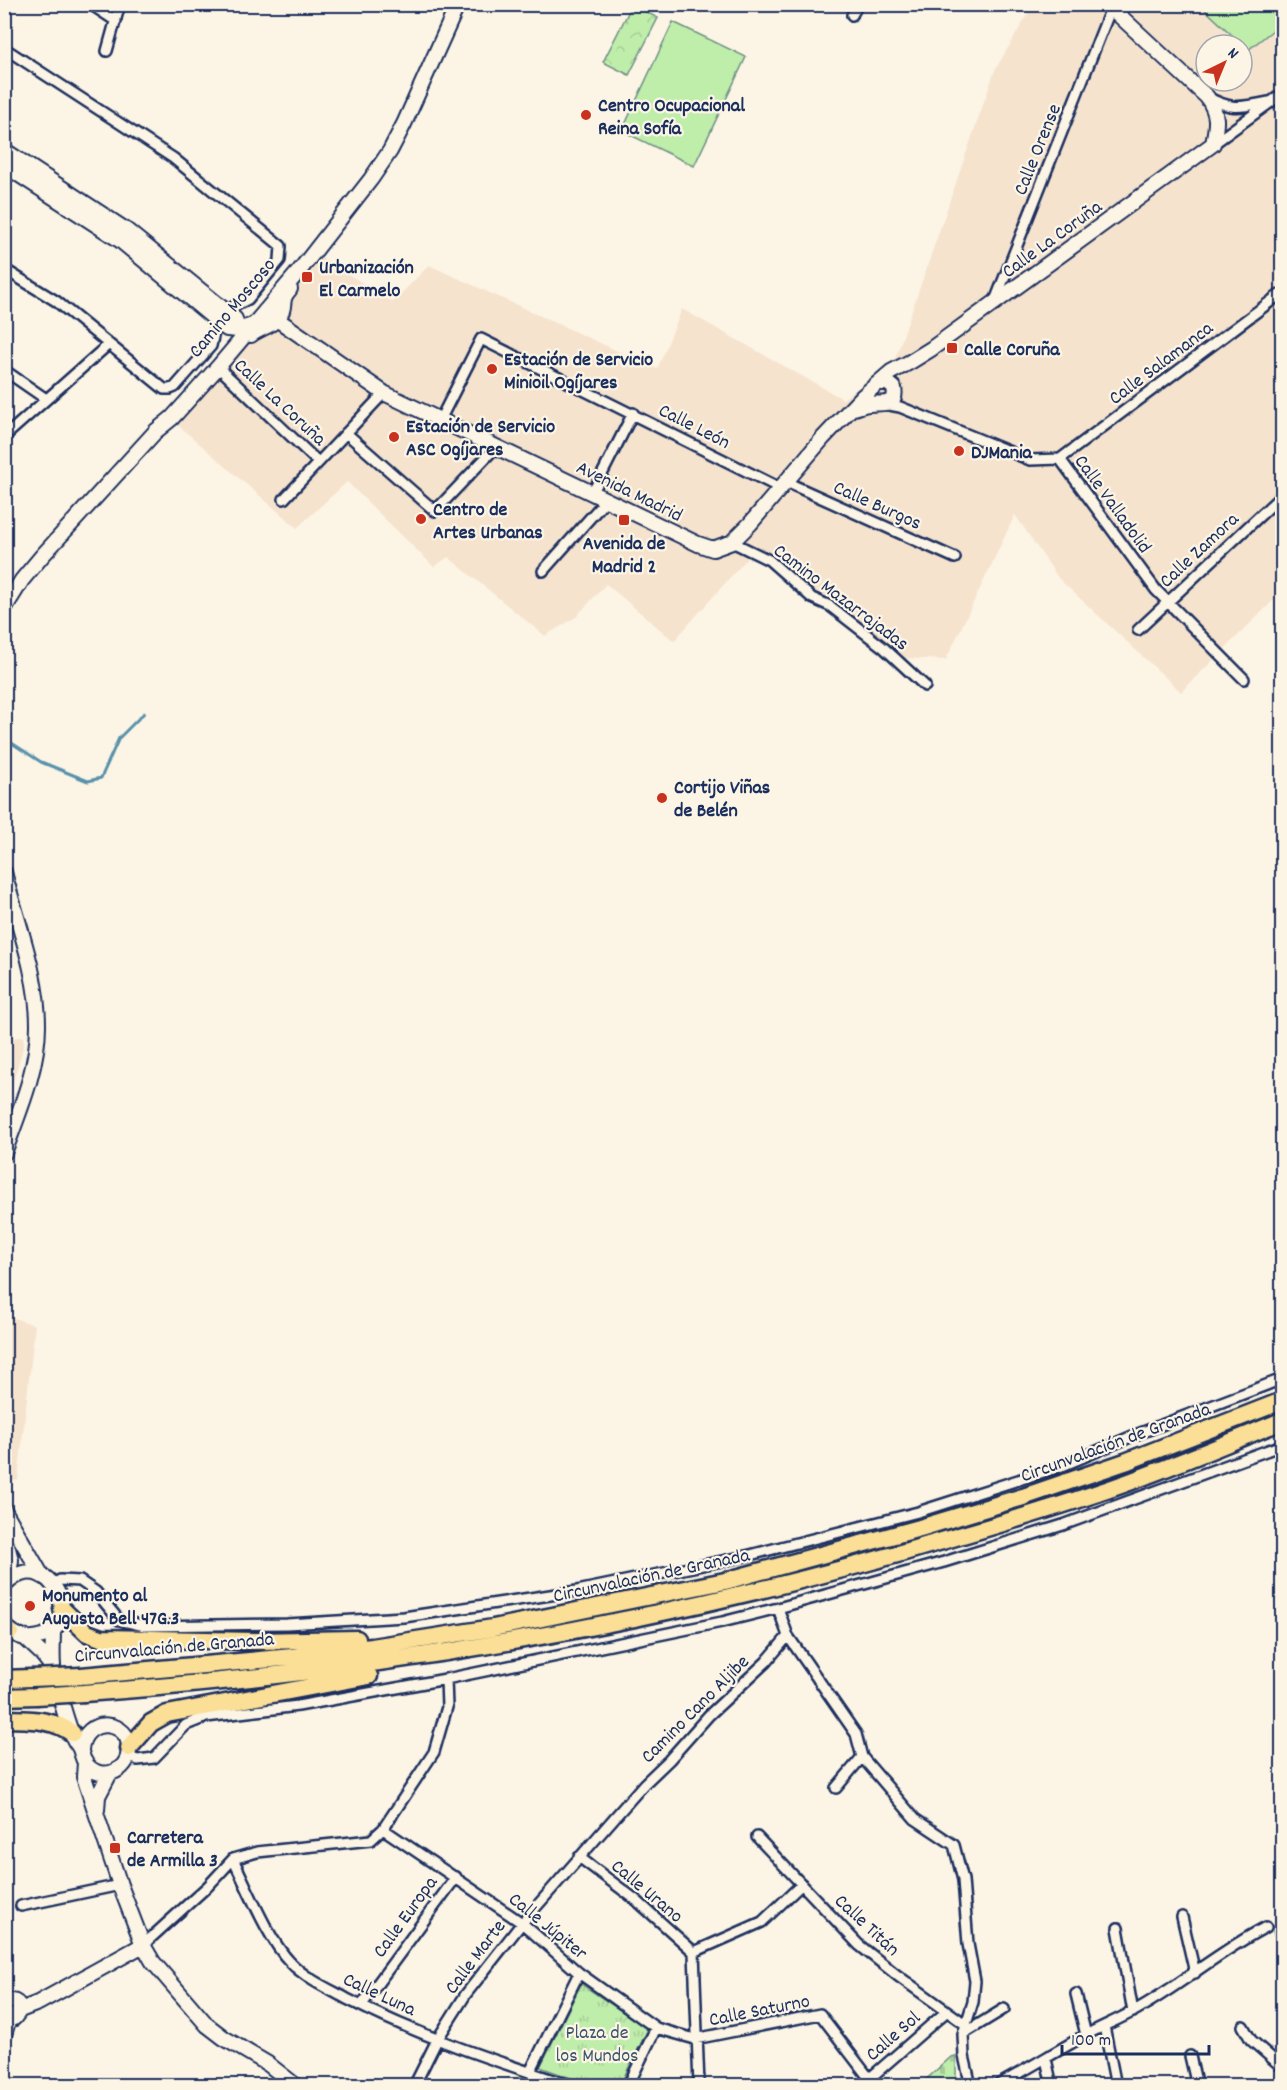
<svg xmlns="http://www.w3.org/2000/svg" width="1287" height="2090" font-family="Dekko,sans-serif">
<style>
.built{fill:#f6e3ce;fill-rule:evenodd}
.grass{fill:url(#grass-tufts);stroke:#6d8e84;stroke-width:1.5}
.forest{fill:url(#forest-crowns);stroke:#6d8e84;stroke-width:1.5}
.cemetery{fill:url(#cemetery-stones);stroke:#6d8e84;stroke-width:1.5}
.pitch{fill:#bfedaa;stroke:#6d8e84;stroke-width:1.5}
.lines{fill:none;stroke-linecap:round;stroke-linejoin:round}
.stream{stroke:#5991ab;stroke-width:3}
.street-casing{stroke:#1b2f5e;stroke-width:14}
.secondary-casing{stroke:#1b2f5e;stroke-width:18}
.highway-casing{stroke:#1b2f5e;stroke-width:21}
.street{stroke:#fcf5e5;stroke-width:9}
.secondary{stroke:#fcf5e5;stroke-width:14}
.highway{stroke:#fbdf96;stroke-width:16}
.highway-bridge-casing{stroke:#1b2f5e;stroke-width:21;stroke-linecap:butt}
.highway-bridge{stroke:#fbdf96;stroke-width:16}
.poi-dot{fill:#c8321e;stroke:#fcf5e5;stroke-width:2}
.labels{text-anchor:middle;stroke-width:4.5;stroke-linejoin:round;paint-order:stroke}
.poi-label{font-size:20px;font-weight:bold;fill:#1b2f5e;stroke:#fcf5e5;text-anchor:start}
.street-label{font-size:20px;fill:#1b2f5e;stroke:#fcf5e5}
.park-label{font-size:20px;fill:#3c556d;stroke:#fcf5e5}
</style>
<defs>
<pattern id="grass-tufts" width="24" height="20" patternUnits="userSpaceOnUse" patternTransform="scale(1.5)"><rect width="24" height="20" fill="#bfedaa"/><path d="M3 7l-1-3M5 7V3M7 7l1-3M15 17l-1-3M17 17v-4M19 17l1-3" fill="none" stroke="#a4cc95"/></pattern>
<pattern id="forest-crowns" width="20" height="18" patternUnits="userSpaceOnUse" patternTransform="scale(1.5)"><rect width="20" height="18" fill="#bfedaa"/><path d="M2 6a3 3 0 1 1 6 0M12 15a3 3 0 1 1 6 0" fill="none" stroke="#a4cc95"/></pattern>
<pattern id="cemetery-stones" width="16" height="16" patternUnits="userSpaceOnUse" patternTransform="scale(1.5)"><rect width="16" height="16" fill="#bfedaa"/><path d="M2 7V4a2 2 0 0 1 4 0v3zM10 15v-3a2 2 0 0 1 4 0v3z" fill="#a4cc95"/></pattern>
</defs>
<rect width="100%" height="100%" fill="#fcf5e5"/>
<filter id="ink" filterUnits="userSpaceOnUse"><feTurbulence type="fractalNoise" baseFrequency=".0167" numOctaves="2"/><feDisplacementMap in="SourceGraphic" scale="12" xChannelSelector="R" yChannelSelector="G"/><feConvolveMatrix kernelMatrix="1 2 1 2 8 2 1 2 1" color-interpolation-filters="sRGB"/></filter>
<g filter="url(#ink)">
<path class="built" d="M1033,5H1200L1248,50L1282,23V592L1181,692L1059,579L1015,515L946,660L899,658L826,610L751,554L674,641L606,584L576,617L545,636L448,557L434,567L347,482L297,528L173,421L319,256L393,302L429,265L657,369L682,309L843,399L895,359L995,70ZM1206,45H1242V81H1206Z
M23,1036L24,1044L10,1093L8,1111L5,1121V1040Z
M5,1315L35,1325L18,1480L5,1481Z"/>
<path class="grass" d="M581,1984L648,2029L620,2085H591L540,2067Z"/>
<path class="forest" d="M632,5L658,18L629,75L603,62Z"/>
<path class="cemetery" d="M956,2056V2077L959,2085H920L951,2057Z"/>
<path class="pitch" d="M1200,5H1282V23L1248,50Z
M673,22L746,57L694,166L622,131Z"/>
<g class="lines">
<path class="stream" d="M4,738L41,762L88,781L101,778L119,738L144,713"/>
<defs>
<path id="street" d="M90,4L116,21
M852,15L858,4
M4,48L173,158L281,246L280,260L248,299L233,307L222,317L215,328L211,346L175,387L170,389H164L56,301L4,269
M107,51L120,4
M1207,97C1233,111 1241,107 1269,102
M1213,144L1282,94
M995,301L1111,8
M218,367L318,462
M4,370L46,399
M884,404L900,407L1030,460L1060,459L1156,590L1244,679
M440,420L481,339L780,488
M346,433L435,511L496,447
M4,437L109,344
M1060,459L1282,293
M786,482L955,558
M592,494L633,413
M284,499L384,393
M732,542L769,560L812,598L830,606L884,648L925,686
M543,571L606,500
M1138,630L1282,495
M54,1584L60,1580L80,1581L96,1592L119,1620L145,1626L287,1624L404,1617L577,1591L746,1556L918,1512L1062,1466L1135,1435L1282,1379
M778,1608L788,1636L856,1734L862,1757L915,1819L954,1845L963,1880L968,1944L975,1981L973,2002L963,2034L964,2056L971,2086
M128,1757L138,1760L154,1758L186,1725L206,1717L298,1706L446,1679L722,1622L778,1608L944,1562L1063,1525L1282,1445
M836,1788L862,1757
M383,1829L522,1923L579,1973L656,2028L695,2039L820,2014L869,2078
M757,1837L859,1945L898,1976L965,2024
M579,1857L636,1900L694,1952
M233,1859C248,1889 268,1939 290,1962C306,1979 327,1988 347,1999C419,2036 495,2061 572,2086
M21,1906L120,1885
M1182,1917L1195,1973
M1118,1928L1133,2012
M1280,1932L1282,1936
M143,1945L208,1886L233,1859L257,1852L371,1840L383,1829L434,1752L447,1707L446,1679
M694,1952L699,2086
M694,1952L762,1922L802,1884
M1076,1994L1086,2035
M361,2006L456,1877
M1104,2026L1116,2086
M1243,2026L1251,2040L1282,2067
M963,2034L1004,2009
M1190,2056L1197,2086
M1046,2059L1052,2086
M530,2072L579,1973
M414,2086L437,2040L466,1994L522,1923L644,1784L669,1760L709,1715L766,1662L788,1636
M628,2086L656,2028
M861,2086L947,2011
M996,2086C1026,2070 1055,2052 1084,2036C1100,2027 1118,2020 1134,2011C1180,1986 1219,1951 1266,1927"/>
<path id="secondary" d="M4,150L126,230L227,312L235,319L238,330
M4,165L121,241L227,329L238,330L253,325
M265,311L384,393L698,544L713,549L732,542L750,524L823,438L863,396L891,372L910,362L931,349L1213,144C1217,123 1219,115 1207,97L1107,4
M251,335C261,327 277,325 282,311C285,301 281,299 290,289
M854,408C859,407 864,404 869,404C881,402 898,408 894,388L888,383H879
M4,609L22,580L42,556L156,431L172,418L218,367L300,270L371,179L390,151L404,124L458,4
M4,872C17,922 38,974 38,1025C38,1069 19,1112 4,1153
M4,1510L42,1576
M4,1533L11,1560L8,1582
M4,1586C47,1538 93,1632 33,1638C22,1639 12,1634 4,1625
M53,1629C53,1641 52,1654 53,1666C55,1681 68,1728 75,1741C77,1744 79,1746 80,1749C82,1754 82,1758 85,1762C90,1772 103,1776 113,1772C122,1769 128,1761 129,1751C132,1719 83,1715 81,1750
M25,1638L41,1653L53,1668
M85,1762L84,1777L120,1885L143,1945L153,1962L207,2025L224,2038L268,2064L296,2086
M97,1810L98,1796L110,1773
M4,2003C12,1998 19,2002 20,2010L14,2018L4,2015
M20,2010L38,2003L143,1945
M4,2035L9,2018"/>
<path id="highway" d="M62,1609L87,1633L101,1638L256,1641L357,1639
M4,1637L10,1632
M81,1676L293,1657L372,1647L493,1628L725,1581L920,1528L1023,1497L1125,1462L1282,1401
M4,1679L31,1678
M84,1693C379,1672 665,1624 949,1539C1011,1521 1072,1503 1132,1481C1183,1462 1233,1441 1282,1421
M4,1697L36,1696
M4,1719C28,1720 52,1718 72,1733
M129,1748L151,1723L167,1714L369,1676"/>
</defs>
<use href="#street" class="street-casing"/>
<use href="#secondary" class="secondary-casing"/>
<use href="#highway" class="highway-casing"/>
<use href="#street" class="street"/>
<use href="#secondary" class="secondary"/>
<use href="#highway" class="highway"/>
<defs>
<path id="highway-bridge" d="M31,1678L81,1676
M36,1696L84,1693"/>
</defs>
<use href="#highway-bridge" class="highway-bridge-casing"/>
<use href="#highway-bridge" class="highway-bridge"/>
</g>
</g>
<g class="poi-dot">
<circle cx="586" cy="115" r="6"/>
<rect x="301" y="271" width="12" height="12" rx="3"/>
<rect x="946" y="342" width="12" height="12" rx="3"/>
<circle cx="492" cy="369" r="6"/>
<circle cx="394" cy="437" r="6"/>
<circle cx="959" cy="451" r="6"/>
<circle cx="421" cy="519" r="6"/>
<rect x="618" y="514" width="12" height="12" rx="3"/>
<circle cx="662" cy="798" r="6"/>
<circle cx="30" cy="1606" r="6"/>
<rect x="109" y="1842" width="12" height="12" rx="3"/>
</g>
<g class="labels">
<g class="poi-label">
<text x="598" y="111">Centro Ocupacional<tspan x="598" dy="23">Reina Sofía</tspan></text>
<text x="319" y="273">Urbanización<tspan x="319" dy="23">El Carmelo</tspan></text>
<text x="964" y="355">Calle Coruña</text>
<text x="504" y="365">Estación de Servicio<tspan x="504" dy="23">Minioil Ogíjares</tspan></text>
<text x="406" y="432">Estación de Servicio<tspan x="406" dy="23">ASC Ogíjares</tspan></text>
<text x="971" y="458">DJMania</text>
<text x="433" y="515">Centro de<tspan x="433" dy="23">Artes Urbanas</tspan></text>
<text x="624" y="549" text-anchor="middle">Avenida de<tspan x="624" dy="23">Madrid 2</tspan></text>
<text x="674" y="793">Cortijo Viñas<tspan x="674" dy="23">de Belén</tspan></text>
<text x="42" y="1601">Monumento al<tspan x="42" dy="23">Augusta Bell 47G.3</tspan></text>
<text x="127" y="1843">Carretera<tspan x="127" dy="23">de Armilla 3</tspan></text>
</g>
<g class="street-label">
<text transform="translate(1036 149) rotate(-68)" y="7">Calle Orense</text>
<text transform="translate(1051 238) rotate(-36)" y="7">Calle La Coruña</text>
<text transform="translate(231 307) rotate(-50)" y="7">Camino Moscoso</text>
<text transform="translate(1160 362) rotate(-37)" y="7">Calle Salamanca</text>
<text transform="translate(281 401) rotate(43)" y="7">Calle La Coruña</text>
<text transform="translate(695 425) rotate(27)" y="7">Calle León</text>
<text transform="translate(630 490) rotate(26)" y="7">Avenida Madrid</text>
<text transform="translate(1114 503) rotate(54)" y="7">Calle Valladolid</text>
<text transform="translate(878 504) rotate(24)" y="7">Calle Burgos</text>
<text transform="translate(1198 549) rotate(-43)" y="7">Calle Zamora</text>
<text transform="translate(842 596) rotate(37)" y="7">Camino Mazarrajadas</text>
<text transform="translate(1115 1441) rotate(-20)" y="7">Circunvalación de Granada</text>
<text transform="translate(651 1574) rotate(-12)" y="7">Circunvalación de Granada</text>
<text transform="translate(174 1646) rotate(-5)" y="7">Circunvalación de Granada</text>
<text transform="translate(694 1708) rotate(-45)" y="7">Camino Cano Aljibe</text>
<text transform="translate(648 1890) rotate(40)" y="7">Calle Urano</text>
<text transform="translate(404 1916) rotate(-54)" y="7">Calle Europa</text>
<text transform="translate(868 1924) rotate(43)" y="7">Calle Titán</text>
<text transform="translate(549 1925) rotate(39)" y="7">Calle Júpiter</text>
<text transform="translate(474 1956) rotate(-53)" y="7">Calle Marte</text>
<text transform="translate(380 1993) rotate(25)" y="7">Calle Luna</text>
<text transform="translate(759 2009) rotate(-11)" y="7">Calle Saturno</text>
<text transform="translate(892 2035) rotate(-41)" y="7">Calle Sol</text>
</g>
<g class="park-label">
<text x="597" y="2038">Plaza de<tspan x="597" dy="23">los Mundos</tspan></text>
</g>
</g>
<rect width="1287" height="2090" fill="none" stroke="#fcf5e5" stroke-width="24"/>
<rect x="12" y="12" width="1263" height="2066" fill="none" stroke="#1b2f5e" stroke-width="2" filter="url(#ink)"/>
<g transform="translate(1224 63) rotate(43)"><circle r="28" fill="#fcf5e5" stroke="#a2a6af" stroke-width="1.5"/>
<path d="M0-4.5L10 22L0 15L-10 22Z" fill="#c8321e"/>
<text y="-9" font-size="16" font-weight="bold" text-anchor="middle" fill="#1b2f5e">N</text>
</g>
<path d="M1062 2045v9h147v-9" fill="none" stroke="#1b2f5e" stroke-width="3"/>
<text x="1071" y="2045" font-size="18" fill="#1b2f5e" stroke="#fcf5e5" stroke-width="4.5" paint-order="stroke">100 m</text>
</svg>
